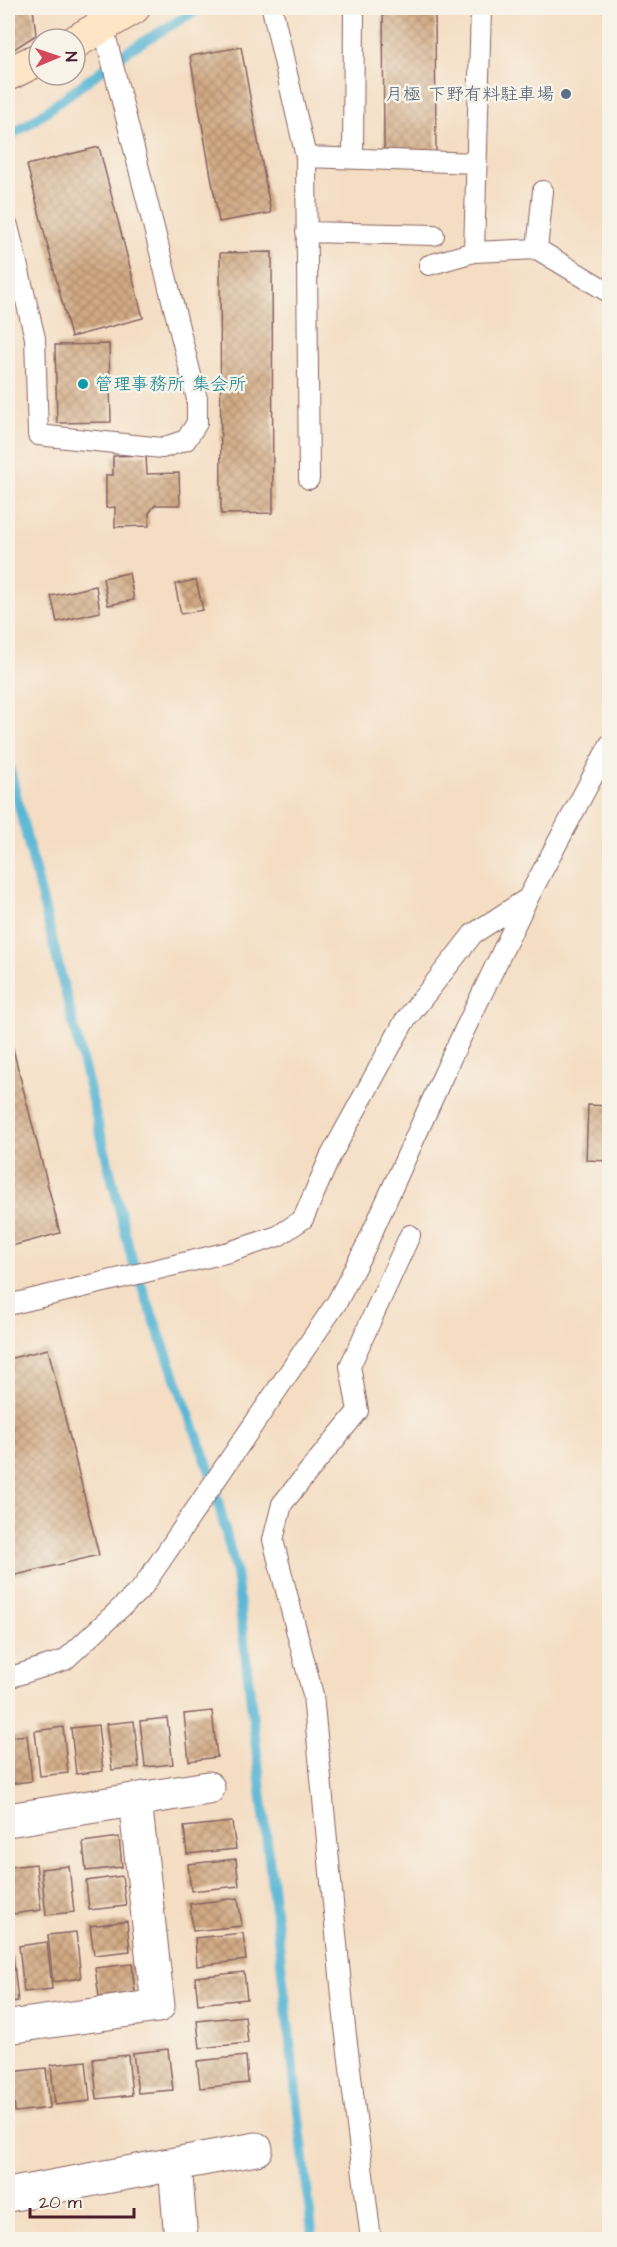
<svg xmlns="http://www.w3.org/2000/svg" width="617" height="2247" font-family="'Architects Daughter','Klee One',sans-serif">
<style>
.lines{fill:none;stroke-linecap:round;stroke-linejoin:round}
.stream{stroke:#56b5d4;stroke-width:10}
.building{fill:url(#building-cross-hatch)}
.lane-casing{stroke:#866260;stroke-width:22}
.street-casing{stroke:#866260;stroke-width:35}
.secondary-casing{stroke:#866260;stroke-width:35}
.lane{stroke:#fff;stroke-width:20}
.street{stroke:#fff;stroke-width:33}
.secondary{stroke:#fde5c5;stroke-width:33}
.service-dot{fill:#5c6f8a;stroke:#f7f3e8;stroke-width:2}
.culture-dot{fill:#0f9aa8;stroke:#f7f3e8;stroke-width:2}
.labels{text-anchor:middle;stroke-width:5;stroke-linejoin:round;paint-order:stroke}
.service-label{font-size:18px;fill:#4e5e75;stroke:#f7f3e8;text-anchor:end}
.culture-label{font-size:18px;fill:#0d838f;stroke:#f7f3e8;text-anchor:start}
</style>
<defs>
<pattern id="building-cross-hatch" width="8" height="8" patternUnits="userSpaceOnUse" patternTransform="scale(1.5)"><rect width="8" height="8" fill="#d2aa84"/><path d="M0 0l8 8M0 8l8-8" fill="none" stroke="#ac8a6c"/></pattern>
</defs>
<rect width="100%" height="100%" fill="#f7f3e8"/>
<filter id="ink" filterUnits="userSpaceOnUse"><feTurbulence type="fractalNoise" baseFrequency=".0167" numOctaves="2"/><feDisplacementMap in="SourceGraphic" scale="12" xChannelSelector="R" yChannelSelector="G"/><feConvolveMatrix kernelMatrix="1 2 1 2 8 2 1 2 1" color-interpolation-filters="sRGB"/></filter>
<filter id="wash" filterUnits="userSpaceOnUse"><feTurbulence type="fractalNoise" baseFrequency=".008" numOctaves="4" result="noise"/><feDisplacementMap in="SourceGraphic" scale="24" xChannelSelector="R" yChannelSelector="G"/><feGaussianBlur stdDeviation="1.35" result="paint"/><feColorMatrix in="noise" values="0 0 0 0 0 0 0 0 0 0 0 0 0 0 0 0 0 1.4 0 .05"/><feComposite in="paint" operator="in"/></filter>
<g filter="url(#wash)">
<rect width="100%" height="100%" fill="#f4ddc2"/>
<g class="lines">
<path class="stream" d="M8,137L33,121L129,50L200,8
M8,762L132,1260L212,1477L236,1573L313,2240"/>
</g>
<g id="blocks">
<path class="building" d="M8,8H33L36,35L8,53Z
M383,8H435L436,152H384Z
M241,47L271,213L219,222L190,56Z
M99,147L143,318L71,337L27,165Z
M272,252L273,513L221,514L220,253Z
M109,344L111,422L57,423L55,345Z
M146,455L147,474L179,473L180,505H155L149,513V526L115,527V507L106,508V475H113V456Z
M129,573L134,600L108,605L103,578Z
M196,580L203,610L181,614L175,584Z
M96,586L100,612L57,622L51,596Z
M12,1045L60,1233L8,1247V1046Z
M588,1105L610,1106V1161L586,1160Z
M48,1349L99,1555L8,1577V1359Z
M212,1711L217,1757L189,1761L184,1714Z
M167,1718L173,1764L145,1767L140,1721Z
M134,1721L139,1767L112,1770L106,1724Z
M98,1725L103,1771L76,1774L71,1728Z
M63,1727L68,1773L40,1776L35,1731Z
M27,1735L32,1781L8,1784V1737Z
M232,1822L236,1849L187,1854L184,1827Z
M119,1837L122,1867L86,1871L83,1842Z
M236,1859L239,1886L191,1891L188,1864Z
M36,1864L41,1910L13,1914L8,1867Z
M69,1866L74,1912L46,1915L41,1869Z
M122,1876L126,1906L89,1910L86,1881Z
M238,1898L242,1926L193,1931L190,1904Z
M127,1921L130,1951L94,1955L90,1926Z
M76,1932L81,1978L53,1982L48,1935Z
M243,1933L246,1960L197,1966L195,1938Z
M47,1942L52,1989L24,1992L19,1946Z
M13,1955L18,2001L8,2002V1956Z
M132,1964L135,1993L99,1997L95,1968Z
M244,1972L247,1999L198,2004L195,1977Z
M245,2016L248,2043L200,2048L197,2021Z
M168,2049L173,2090L138,2093L133,2053Z
M128,2055L132,2095L97,2099L93,2059Z
M246,2056L248,2083L200,2088L197,2061Z
M86,2061L90,2101L55,2105L51,2065Z
M46,2068L50,2108L15,2112L11,2072Z"/>
</g>
</g>
<g filter="url(#ink)">
<use href="#blocks" fill-opacity="0" stroke="#866260" stroke-width="1.5"/>
<g class="lines">
<defs>
<path id="lane" d="M272,8L306,157L309,479
M306,157L477,163
M353,159L354,8
M8,226L35,338L38,435L162,448L186,440L197,423V399L103,26
M306,232L434,235
M537,249L543,191
M474,252L481,8
M429,265L474,252L537,249L610,293
M8,1305L229,1252L278,1236L303,1219L330,1157L404,1022L473,934L528,898
M8,1678L65,1660L142,1588L337,1302L366,1246L451,1058L528,898L610,744
M371,2240L345,2027L313,1695L273,1540L282,1504L358,1411L350,1366L410,1235"/>
<path id="street" d="M8,1820L208,1788
M8,2027L158,2006L135,1800
M175,2164L181,2240
M8,2195L256,2149"/>
<path id="secondary" d="M75,42L133,8
M8,74L39,59"/>
</defs>
<use href="#lane" class="lane-casing"/>
<use href="#street" class="street-casing"/>
<use href="#secondary" class="secondary-casing"/>
<use href="#lane" class="lane"/>
<use href="#street" class="street"/>
<use href="#secondary" class="secondary"/>
</g>
</g>
<circle class="service-dot" cx="566" cy="94" r="6"/>
<circle class="culture-dot" cx="83" cy="384" r="6"/>
<g class="labels">
<g class="service-label">
<text x="554" y="100">月極 下野有料駐車場</text>
</g>
<g class="culture-label">
<text x="95" y="390">管理事務所 集会所</text>
</g>
</g>
<rect width="617" height="2247" fill="none" stroke="#f7f3e8" stroke-width="30"/>
<g transform="translate(57 57) rotate(88)"><circle r="28" fill="#f7f3e8" stroke="#b29e9c" stroke-width="1.5"/>
<path d="M0-4.5L10 22L0 15L-10 22Z" fill="#d1495b"/>
<text y="-9" font-size="16" font-weight="bold" text-anchor="middle" fill="#4a1f2b">N</text>
</g>
<path d="M30 2208v9h104v-9" fill="none" stroke="#4a1f2b" stroke-width="3"/>
<text x="39" y="2208" font-size="18" fill="#4a1f2b" stroke="#f7f3e8" stroke-width="4.5" paint-order="stroke">20 m</text>
</svg>
